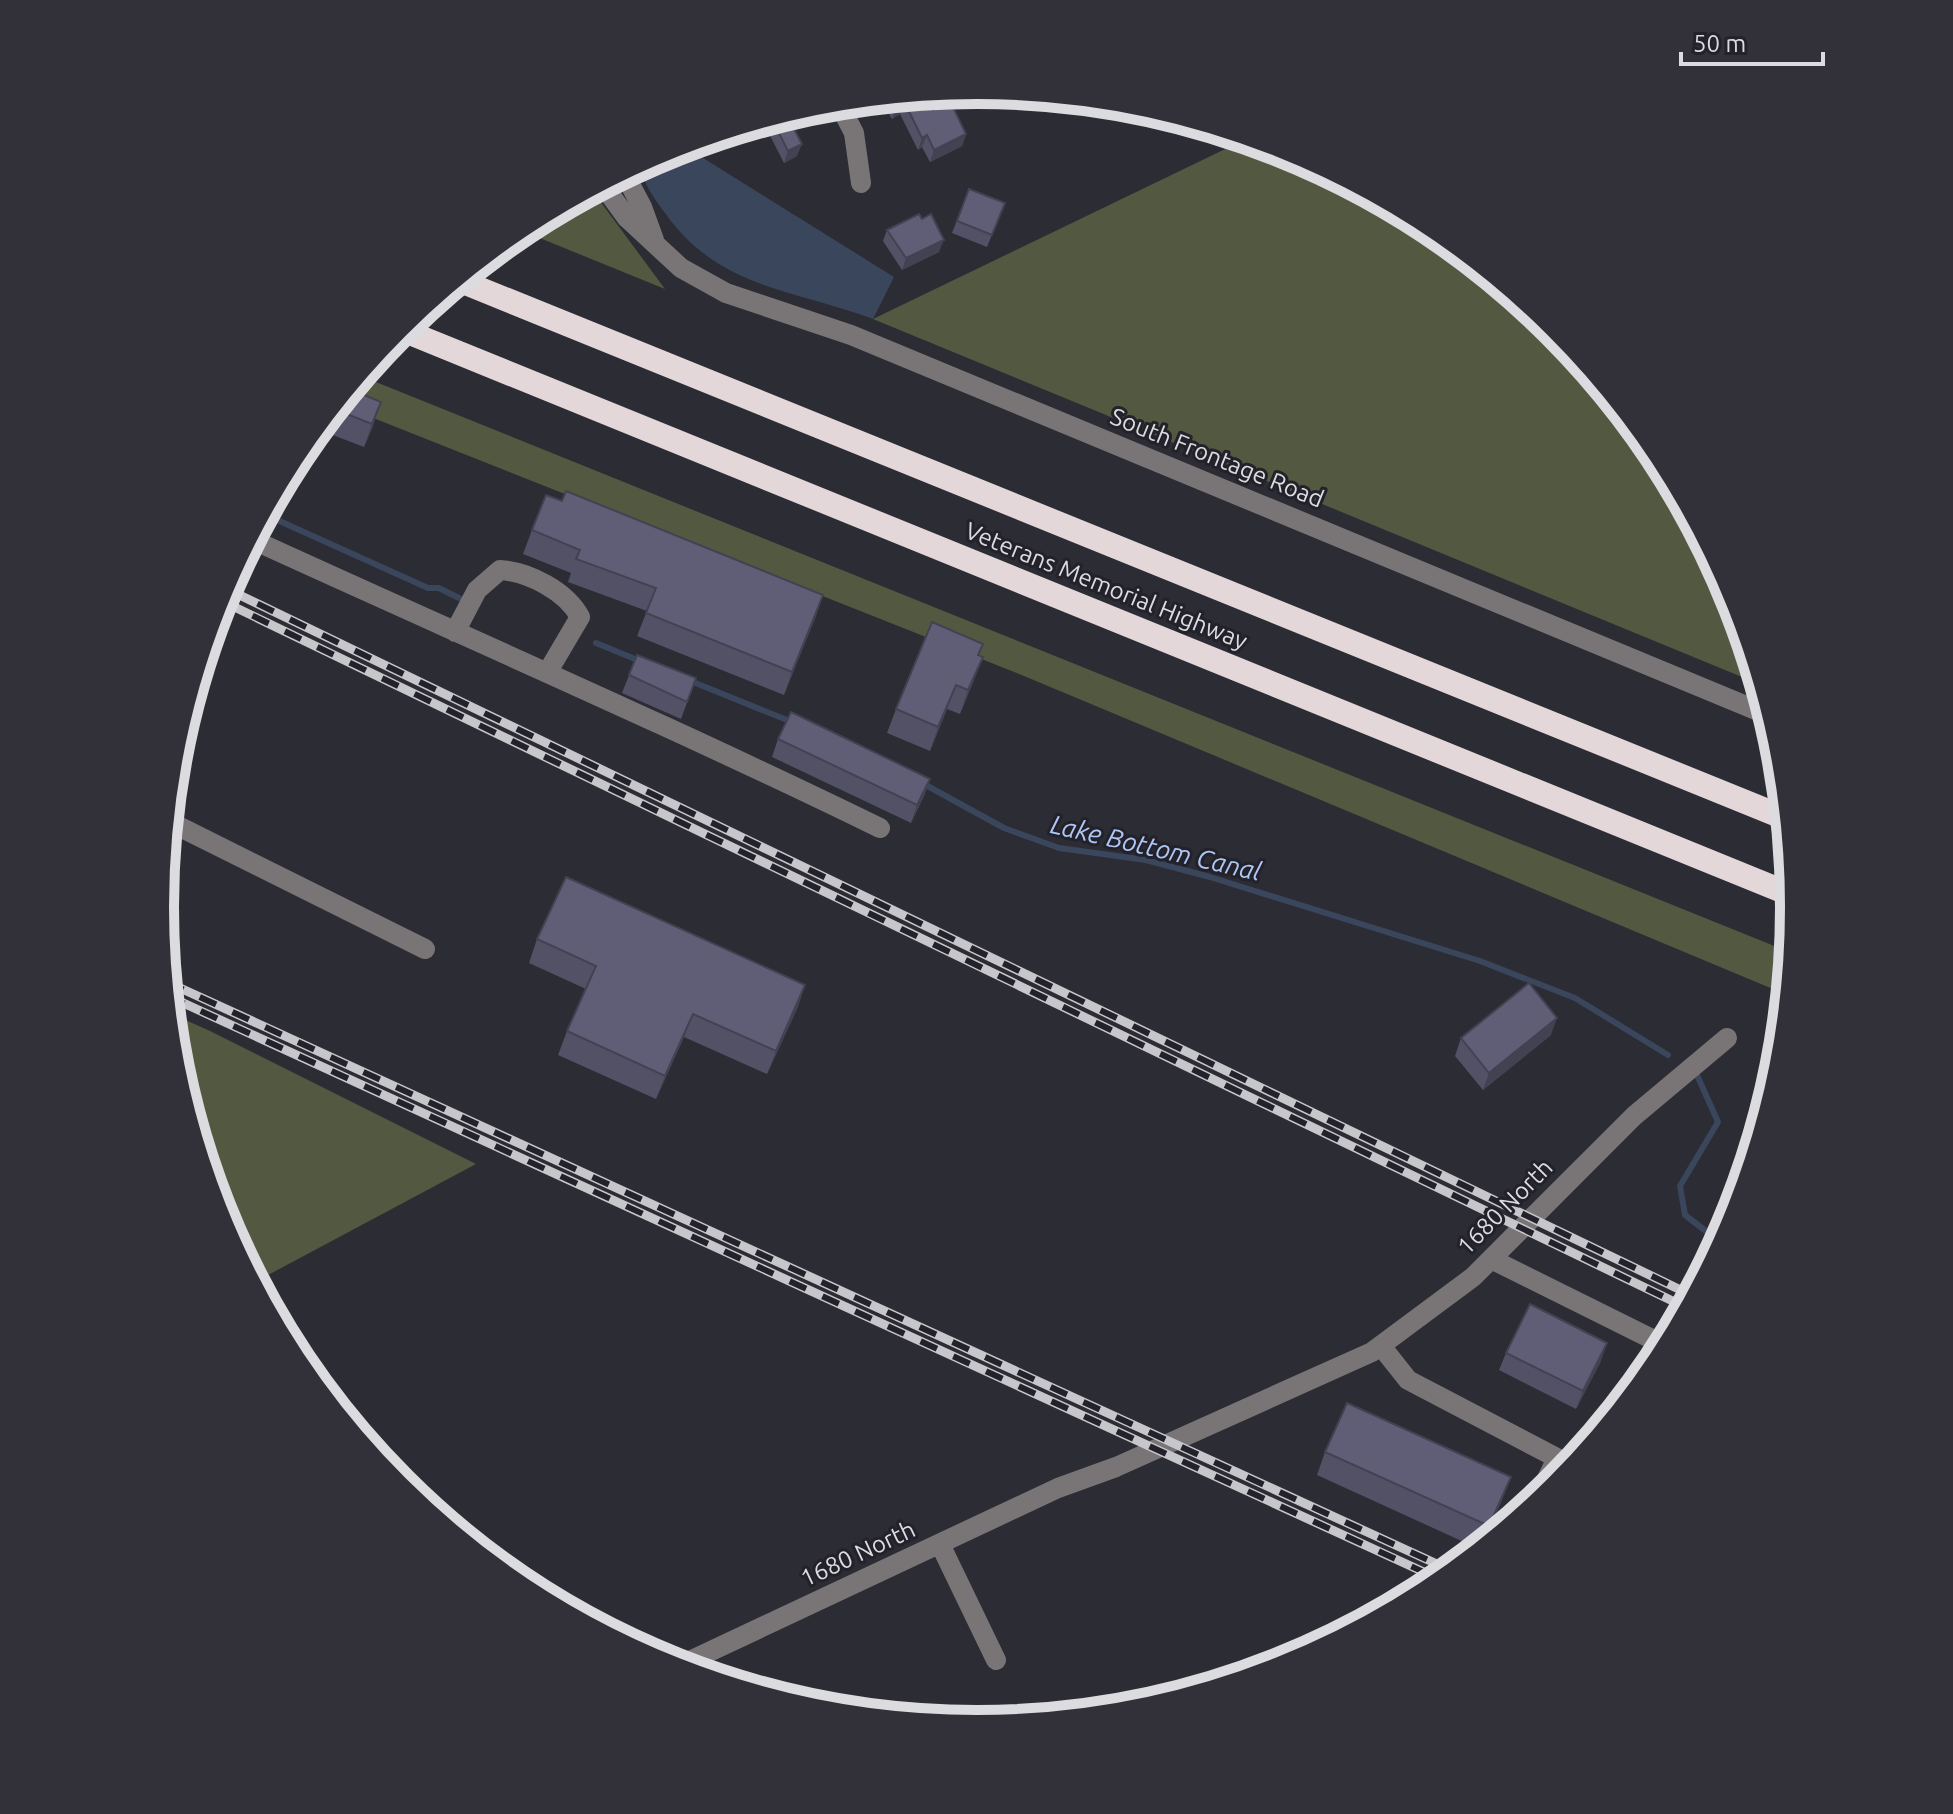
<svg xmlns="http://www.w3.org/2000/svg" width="1953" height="1814" font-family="Ubuntu,sans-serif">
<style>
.green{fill:#525940}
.water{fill:#3a465c}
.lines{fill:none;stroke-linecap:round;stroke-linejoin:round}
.stream{stroke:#3a465c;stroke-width:6}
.minor{stroke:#797475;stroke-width:20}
.highway{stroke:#e4d7d9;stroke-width:24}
.rail-casing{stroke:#c6c6cb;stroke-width:9}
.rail{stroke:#23222a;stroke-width:6;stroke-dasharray:18;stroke-linecap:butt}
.wall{fill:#535166}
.shaded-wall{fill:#434253}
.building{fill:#605e77;stroke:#434253;stroke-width:2}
.labels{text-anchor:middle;stroke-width:6;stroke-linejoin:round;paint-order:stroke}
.street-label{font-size:24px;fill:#dbdbe0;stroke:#23222a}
.water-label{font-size:26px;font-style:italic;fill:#afc7f6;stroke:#23222a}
.rim{fill:none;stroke:#dbdbe0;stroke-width:10}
</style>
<rect width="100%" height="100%" fill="#2c2c34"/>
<path class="green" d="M1246,139L1290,152L1431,228L1555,330L1656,453L1731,595L1759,684L873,319Z
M584,195L597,197L665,289L520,230Z
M361,376L1789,952L1785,994L1024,676L338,404Z
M170,1013L210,1031L476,1164L255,1282C211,1199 179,1107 170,1013Z"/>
<path class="water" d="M684,146L894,277L873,319C793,289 719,289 665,213C653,197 644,185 640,165Z"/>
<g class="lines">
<path class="stream" d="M264,514L428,588H439L459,598
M596,643L640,661
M688,680L792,722
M922,783L1004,828L1059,848L1146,860L1210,877L1480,961L1575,998L1668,1055
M1697,1075L1718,1122L1680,1186L1685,1215L1720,1242"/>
<path class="minor" d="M839,104L854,133L861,183
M624,173L642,207L654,240
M603,185L627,218L681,268L726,293L851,335L1768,715
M251,539C461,635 673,727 880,828
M455,632L477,590L500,570C529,572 566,591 580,617L547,673
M168,821L425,949
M1491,1259L1664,1345
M1381,1346L1408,1380L1557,1458L1543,1487L1544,1493
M1642,1369L1647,1372
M940,1544L996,1660
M679,1666L1058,1488L1116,1467L1372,1352L1473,1277L1634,1116L1727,1038"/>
<path class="highway" d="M458,280L1785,818
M400,329L1792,895"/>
<defs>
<path id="rail" d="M225,588L1691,1295
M220,600L1685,1307
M167,982L1450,1570
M168,996L1439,1579"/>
</defs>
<use href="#rail" class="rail-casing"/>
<use href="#rail" class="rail"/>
</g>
<path class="wall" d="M925,95L933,110L966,134L962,146L930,162L922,147L918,150L900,114L892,119L886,109L883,110L878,100Z
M791,114L797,127L796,132L797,156L784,163L763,122Z
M969,189L1005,203L987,247L952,233Z
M887,230L939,252L902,270L883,241Z
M350,389L373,426L364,447L317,429Z
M532,530L823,595L784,695L637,636L647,611L568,582L571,573L523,554Z
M637,655L696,678L681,719L622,693Z
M979,655L974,680L960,714L947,709L930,751L887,733L896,709Z
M778,739L930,779L924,796L911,823L772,757Z
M537,939L805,985L797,1009L767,1074L684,1037L656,1099L558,1055L567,1031L586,989L529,963Z
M1551,1035L1483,1090L1455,1056L1461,1038Z
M1506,1353L1601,1361L1576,1409L1499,1370Z
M1325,1452L1502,1500L1483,1543L1477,1548L1317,1475Z"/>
<path class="shaded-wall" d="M890,98L886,109L883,110L888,99Z
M905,103L900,114L892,119L896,107Z
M966,134L962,146L930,162L934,150Z
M927,135L922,147L918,150L922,138Z
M802,144L797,156L784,163L788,151Z
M944,240L939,252L902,270L906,258Z
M381,402L373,426L364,447L372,424Z
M823,595L815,619L784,695L792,672Z
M983,657L974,680L960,714L968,690Z
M956,685L947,709L930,751L938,727Z
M930,779L924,796L911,823L917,805Z
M805,985L797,1009L767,1074L776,1051Z
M693,1014L684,1037L656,1099L665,1076Z
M1557,1018L1551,1035L1483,1090L1489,1073Z
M1607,1343L1601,1361L1576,1409L1583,1391Z
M1511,1477L1502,1500L1482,1544L1489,1526Z"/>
<path class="building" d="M925,95L933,110L950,101L966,134L934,150L927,135L922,138L905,103L896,107L892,98Z
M791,114L797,127L794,129L802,144L788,151L772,119Z
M969,189L1005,203L992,235L957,221Z
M919,214L922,219L931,214L944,240L906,258L887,230Z
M350,389L381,402L372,424L334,409Z
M566,491L823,595L792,672L646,613L656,588L576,559L580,550L532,530L546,495L562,501Z
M932,622L983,644L978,655L983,657L968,690L956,685L938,727L896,709Z
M637,655L696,678L687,702L629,675Z
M791,712L930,779L917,805L778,739Z
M566,877L805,985L776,1051L693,1014L665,1076L567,1031L596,966L537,939Z
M1529,983L1557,1018L1489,1073L1461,1038Z
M1530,1304L1607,1343L1583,1391L1506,1353Z
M1347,1403L1511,1477L1489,1526L1325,1452Z"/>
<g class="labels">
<g class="street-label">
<text transform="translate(1217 458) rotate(22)" y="8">South Frontage Road</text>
<text transform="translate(1106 586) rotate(22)" y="8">Veterans Memorial Highway</text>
<text transform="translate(1505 1207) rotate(-45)" y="8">1680 North</text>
<text transform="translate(858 1554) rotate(-25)" y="8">1680 North</text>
</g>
<g class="water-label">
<text transform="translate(1156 848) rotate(13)" y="9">Lake Bottom Canal</text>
</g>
</g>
<path d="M0 0H1953V1814H0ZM174 907a803 803 0 1 1 1606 0a803 803 0 1 1-1606 0Z" fill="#323139" fill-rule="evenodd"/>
<path class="rim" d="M174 907a803 803 0 1 1 1606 0a803 803 0 1 1-1606 0Z"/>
<path d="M1681 52v12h142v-12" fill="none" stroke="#dbdbe0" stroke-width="4"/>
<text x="1693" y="52" font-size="24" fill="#dbdbe0" stroke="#23222a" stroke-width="6" paint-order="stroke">50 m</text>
</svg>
